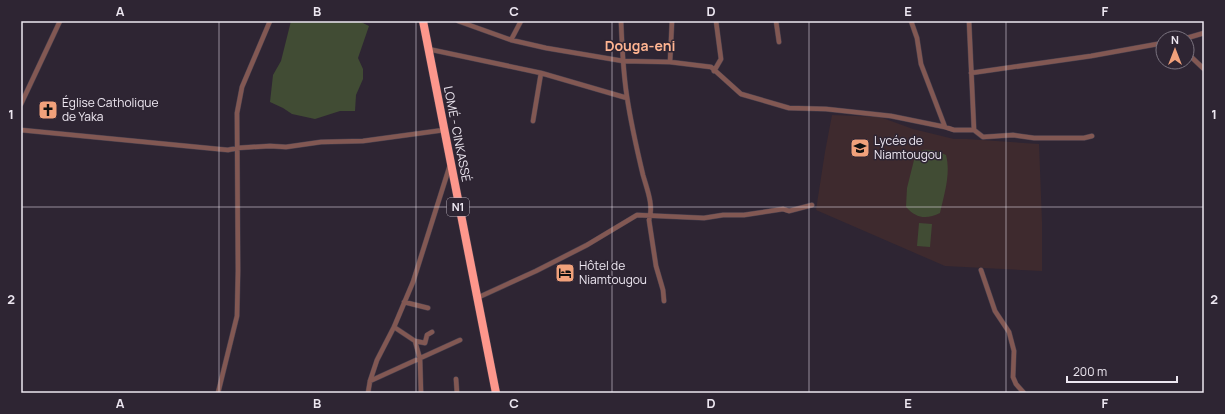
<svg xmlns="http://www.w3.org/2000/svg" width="1225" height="414" font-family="Manrope,sans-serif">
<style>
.commercial{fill:#3e2a2e}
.green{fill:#414c34}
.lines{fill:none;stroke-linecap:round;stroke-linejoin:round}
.street-casing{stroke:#49404e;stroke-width:5.5}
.highway-casing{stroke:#49404e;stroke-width:9}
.street{stroke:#825853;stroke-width:4.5}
.highway{stroke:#fd978c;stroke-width:8}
.grid{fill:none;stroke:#ede7f1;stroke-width:1;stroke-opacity:0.55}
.labels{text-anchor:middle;stroke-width:3;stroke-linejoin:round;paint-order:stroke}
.shield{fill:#2e2533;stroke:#b4adb8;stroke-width:1}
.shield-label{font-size:11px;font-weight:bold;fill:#ede7f1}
.poi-label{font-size:12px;fill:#ede7f1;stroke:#2e2533;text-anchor:start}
.street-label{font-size:12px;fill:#ede7f1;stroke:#2e2533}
.quarter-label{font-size:14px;font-weight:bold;fill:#ffb491;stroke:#2e2533}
.neatline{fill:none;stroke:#ede7f1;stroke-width:1.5}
.grid-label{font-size:13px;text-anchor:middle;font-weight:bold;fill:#ede7f1}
</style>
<rect width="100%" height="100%" fill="#2e2533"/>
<path class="commercial" d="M832,115L880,117L913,129L954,139H967L1039,144L1042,222V271L945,266L816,210L825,152Z"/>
<path class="green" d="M291,21H359L369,26L358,58L363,69V79L356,95L355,111H340L315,119L292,114L283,108L270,102L273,75L281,61Z
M923,150C931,149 938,151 946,155C951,174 944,195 940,213C926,220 916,218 906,207L907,188L915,156Z
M919,223L932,224L930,247L917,246Z"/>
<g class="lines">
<defs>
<path id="street" d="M458,21L511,40L546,48L623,61L670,62L711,67L741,94L789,108L826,109L891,116L945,127L954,130H974
M621,21C622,46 623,72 627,97C631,123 637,150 643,175C647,189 654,206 649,220L656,266L663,290L664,301
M776,21L779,42
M911,21L917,38L921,64L945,127
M969,21L974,130L983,137L1013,135L1034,138H1084L1092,136
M1187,38L1204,33
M511,40L521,21
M428,49L541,73L627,98
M1187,53L1204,69
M670,62L672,21
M714,71L721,59L716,21
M971,73L1091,56L1163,43
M21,104L60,21
M533,121L541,73
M21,130L228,150L237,148L270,146L286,147L321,142L363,141L444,130
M981,270L995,311L1009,332L1014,351L1013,377L1016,384L1024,393
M477,298L536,271L587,245L637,215L704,218L723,215H744L783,209L789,211L812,205
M404,302L428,308
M394,327L415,341L425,343L427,335L432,332
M415,341L420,359L421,393
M456,379L457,393
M370,381L460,340
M218,393L237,316L238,271L237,113L242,87L270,21
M368,393L370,381L377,360L394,327L413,282L450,165"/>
<path id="highway" d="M423,21L496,393"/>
</defs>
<use href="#street" class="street-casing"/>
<use href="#highway" class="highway-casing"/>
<use href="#street" class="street"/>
<use href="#highway" class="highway"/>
</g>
<path class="grid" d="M219,21V393M416,21V393M612,21V393M809,21V393M1006,21V393M21,207H1204"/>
<defs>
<symbol id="church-square" viewBox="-11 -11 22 22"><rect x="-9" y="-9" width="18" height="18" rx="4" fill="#f1a17b" stroke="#2e2533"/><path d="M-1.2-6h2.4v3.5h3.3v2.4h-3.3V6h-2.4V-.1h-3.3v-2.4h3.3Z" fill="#111"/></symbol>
<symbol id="school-square" viewBox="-11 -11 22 22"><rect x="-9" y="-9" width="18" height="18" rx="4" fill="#f1a17b" stroke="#2e2533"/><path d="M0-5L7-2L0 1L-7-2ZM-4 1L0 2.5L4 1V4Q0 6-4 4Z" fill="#111"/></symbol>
<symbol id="hotel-square" viewBox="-11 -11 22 22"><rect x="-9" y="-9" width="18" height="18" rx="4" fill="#f1a17b" stroke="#2e2533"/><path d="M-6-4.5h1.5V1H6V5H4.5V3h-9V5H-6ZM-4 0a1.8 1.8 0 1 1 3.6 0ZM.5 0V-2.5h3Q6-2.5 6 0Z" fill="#111"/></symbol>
</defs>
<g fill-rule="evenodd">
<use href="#church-square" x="37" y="99" width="22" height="22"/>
<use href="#school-square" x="849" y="137" width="22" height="22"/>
<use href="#hotel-square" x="554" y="262" width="22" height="22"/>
</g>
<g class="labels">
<rect class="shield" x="447" y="198" width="22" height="18" rx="3"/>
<g class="shield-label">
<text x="458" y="211">N1</text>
</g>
<g class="poi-label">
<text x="62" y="107">Église Catholique<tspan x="62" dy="14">de Yaka</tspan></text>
<text x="874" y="145">Lycée de<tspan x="874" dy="14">Niamtougou</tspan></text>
<text x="579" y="270">Hôtel de<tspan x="579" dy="14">Niamtougou</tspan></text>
</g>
<g class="street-label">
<text transform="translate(457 134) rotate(79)" y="4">LOMÉ - CINKASSÉ</text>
</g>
<g class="quarter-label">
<text x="640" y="51">Douga-eni</text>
</g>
</g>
<rect width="1225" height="414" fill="none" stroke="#2e2533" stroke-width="44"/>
<g transform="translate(1175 50)"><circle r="19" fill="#2e2533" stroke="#7a737f"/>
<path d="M0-3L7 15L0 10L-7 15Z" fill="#f1a17b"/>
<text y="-6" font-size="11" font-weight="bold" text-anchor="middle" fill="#ede7f1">N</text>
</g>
<path d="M1067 376v6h110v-6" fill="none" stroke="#ede7f1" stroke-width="2"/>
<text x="1073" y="376" font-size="12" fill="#ede7f1" stroke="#2e2533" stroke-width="3" paint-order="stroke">200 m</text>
<rect x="22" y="22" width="1181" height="370" class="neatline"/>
<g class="grid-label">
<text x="120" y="16">A</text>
<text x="317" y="16">B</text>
<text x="514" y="16">C</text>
<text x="711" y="16">D</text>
<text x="908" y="16">E</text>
<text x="1105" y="16">F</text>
<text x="11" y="119">1</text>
<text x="1214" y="119">1</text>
<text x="11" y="304">2</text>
<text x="1214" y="304">2</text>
<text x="120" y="408">A</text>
<text x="317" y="408">B</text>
<text x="514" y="408">C</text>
<text x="711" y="408">D</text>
<text x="908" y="408">E</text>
<text x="1105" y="408">F</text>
</g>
</svg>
